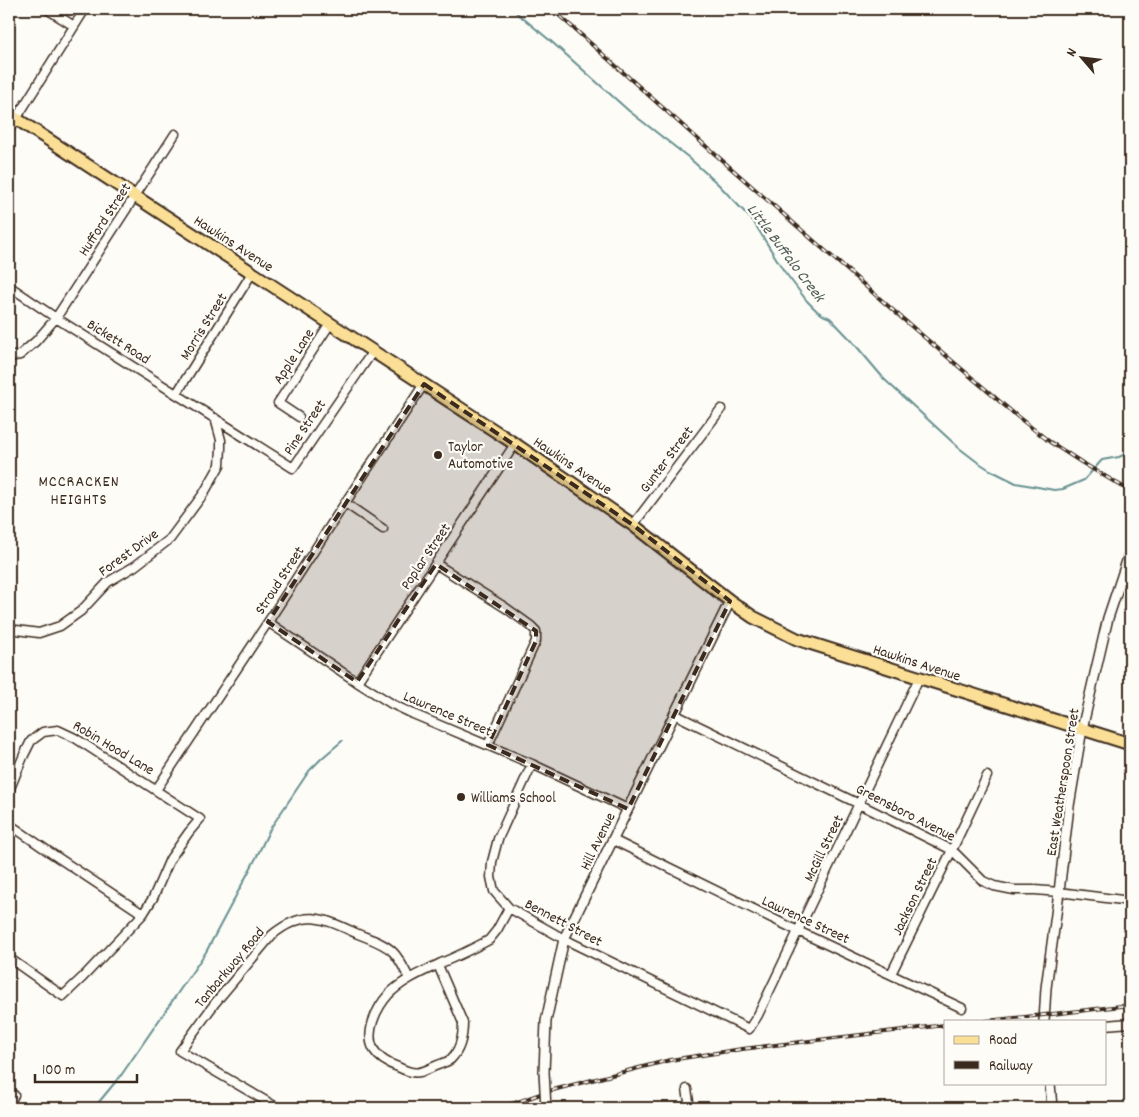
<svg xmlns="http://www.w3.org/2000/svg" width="1139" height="1117" font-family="Dekko,sans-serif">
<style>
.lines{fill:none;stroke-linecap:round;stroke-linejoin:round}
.stream{stroke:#679191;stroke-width:2}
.minor-casing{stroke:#3b2a1e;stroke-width:11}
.tertiary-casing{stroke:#3b2a1e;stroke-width:12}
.primary-casing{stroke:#3b2a1e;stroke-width:15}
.minor{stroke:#fdfcf7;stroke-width:8}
.tertiary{stroke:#fdfcf7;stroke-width:9}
.primary{stroke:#fbdf96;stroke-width:11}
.rail-casing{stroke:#3b2a1e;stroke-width:4}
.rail{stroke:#fdfcf7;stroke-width:2;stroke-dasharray:5.5;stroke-linecap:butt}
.tertiary-bridge-casing{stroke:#3b2a1e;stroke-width:12;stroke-linecap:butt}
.tertiary-bridge{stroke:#fdfcf7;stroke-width:9}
.marked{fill:#3b2a1e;fill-opacity:0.2;stroke:#3b2a1e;stroke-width:4;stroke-dasharray:10 6;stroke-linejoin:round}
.poi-dot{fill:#3b2a1e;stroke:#fdfcf7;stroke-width:2}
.labels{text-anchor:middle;stroke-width:4.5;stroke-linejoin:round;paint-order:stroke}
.street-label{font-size:15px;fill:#3b2a1e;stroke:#fdfcf7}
.poi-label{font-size:15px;fill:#3b2a1e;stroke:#fdfcf7;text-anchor:start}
.water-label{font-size:16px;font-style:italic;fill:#515d58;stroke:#fdfcf7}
.neighbourhood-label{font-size:16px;letter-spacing:1px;fill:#3b2a1e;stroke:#fdfcf7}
</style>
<rect width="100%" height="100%" fill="#fdfcf7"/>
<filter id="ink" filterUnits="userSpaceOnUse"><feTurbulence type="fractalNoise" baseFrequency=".02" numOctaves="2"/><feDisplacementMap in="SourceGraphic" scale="10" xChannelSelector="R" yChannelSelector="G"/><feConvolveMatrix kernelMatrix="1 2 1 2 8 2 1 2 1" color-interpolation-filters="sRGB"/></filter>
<g filter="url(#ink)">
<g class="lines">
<path class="stream" d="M512,9L553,43L629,111L688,157L718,184L753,221L784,271L807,301L817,311L823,315L830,318L852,341L885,380L959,448L976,461L990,470L1016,483L1054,490L1063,489L1084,480L1102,460L1119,457L1130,452
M94,1108L122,1074L206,952L256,858L270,829L309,771L322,758L342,741"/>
<defs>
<path id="minor" d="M47,9L74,26
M9,130L85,9
M9,286L56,318L293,468L373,351
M9,357L20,355L36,341L56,318L175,134
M177,393L252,273
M299,417L278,403L330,324
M345,503L383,529
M633,525L721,409
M436,564L506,608L531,626L536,631V641L488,745
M268,622L357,682L392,704L413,714L532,764L628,809
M9,629L39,633L60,626L81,611L108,582L135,566L170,539L204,493L220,465L221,448V440L215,418
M357,682L515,444
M674,714L859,804L952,850L983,881L994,886L1014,890H1035L1059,892L1130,901
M532,764L498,839L492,862L491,877L494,891L509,908L564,939L749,1029L758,1015L798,931L919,678
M156,790L268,622L345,503L424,384
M9,791L23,757L31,741L43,732L58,730L75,738L200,819L189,832L170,859L153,898L143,914L83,977L63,996L9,958
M9,824L48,851L143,914
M613,840L798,931L962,1008
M438,965L463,1023C463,1035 460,1050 451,1059C448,1062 442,1063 438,1065C432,1067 426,1071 420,1072C413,1074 404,1070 398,1067C389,1064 379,1058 374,1050C364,1033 377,1007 389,994C404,979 423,972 441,963C458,956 474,948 489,940L497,930L509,908
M891,974L952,850L987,776
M1105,1025L1130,1023
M687,1089L690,1108
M9,1105L14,1095
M278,1108L180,1051L215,1003L272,935C305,908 323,918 358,934C370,939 384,943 393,952C400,959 404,969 409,978"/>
<path id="tertiary" d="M1044,1021L1046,988L1059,892L1069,806L1082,729L1108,618L1130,552
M544,1072L546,1021L564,939L730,601
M1050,1083L1052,1108"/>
<path id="primary" d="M9,114L515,444L633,525L730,601L753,617L797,639L1130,744"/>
</defs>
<use href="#minor" class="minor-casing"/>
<use href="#tertiary" class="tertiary-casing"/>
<use href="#primary" class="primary-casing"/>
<use href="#minor" class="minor"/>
<use href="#tertiary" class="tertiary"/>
<use href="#primary" class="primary"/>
<defs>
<path id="rail" d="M552,9L700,141L903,319L1018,417L1050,442L1081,462L1130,491
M986,1021L1044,1015L1130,1005
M500,1108L549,1091L670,1060L742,1049L945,1025"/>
</defs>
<use href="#rail" class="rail-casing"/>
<use href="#rail" class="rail"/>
<defs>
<path id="tertiary-bridge" d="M544,1072L546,1108"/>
</defs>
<use href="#tertiary-bridge" class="tertiary-bridge-casing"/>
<use href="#tertiary-bridge" class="tertiary-bridge"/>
</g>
</g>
<path class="marked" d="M424,384L633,525L730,601L628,809L488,745L536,641V631L436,564L357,682L268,622Z"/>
<g class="poi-dot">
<circle cx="438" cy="455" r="5"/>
<circle cx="461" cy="797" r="5"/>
</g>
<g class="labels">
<g class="street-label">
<text transform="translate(104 219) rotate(-57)" y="5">Hufford Street</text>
<text transform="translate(234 243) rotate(33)" y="5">Hawkins Avenue</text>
<text transform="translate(203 326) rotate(-58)" y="5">Morris Street</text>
<text transform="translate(119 341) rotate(32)" y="5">Bickett Road</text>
<text transform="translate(293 356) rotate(-57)" y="5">Apple Lane</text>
<text transform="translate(304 427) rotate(-56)" y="5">Pine Street</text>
<text transform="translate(666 459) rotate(-53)" y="5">Gunter Street</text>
<text transform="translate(573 465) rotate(34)" y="5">Hawkins Avenue</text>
<text transform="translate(128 552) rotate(-36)" y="5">Forest Drive</text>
<text transform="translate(425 556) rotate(-56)" y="5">Poplar Street</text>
<text transform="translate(279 580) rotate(-57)" y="5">Stroud Street</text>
<text transform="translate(917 662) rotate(18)" y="5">Hawkins Avenue</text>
<text transform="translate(448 713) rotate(23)" y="5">Lawrence Street</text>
<text transform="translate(114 747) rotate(31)" y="5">Robin Hood Lane</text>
<text transform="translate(1062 782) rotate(-81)" y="5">East Weatherspoon Street</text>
<text transform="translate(906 812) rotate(27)" y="5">Greensboro Avenue</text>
<text transform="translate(597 841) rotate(-64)" y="5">Hill Avenue</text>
<text transform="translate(823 848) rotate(-64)" y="5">McGill Street</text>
<text transform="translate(914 896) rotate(-64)" y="5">Jackson Street</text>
<text transform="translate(806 919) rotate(25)" y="5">Lawrence Street</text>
<text transform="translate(564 922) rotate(28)" y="5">Bennett Street</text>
<text transform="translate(229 967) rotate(-50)" y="5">Tanbarkway Road</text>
</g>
<g class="poi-label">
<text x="448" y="451">Taylor<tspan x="448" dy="17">Automotive</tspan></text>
<text x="471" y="802">Williams School</text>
</g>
<g class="water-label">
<text transform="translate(787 252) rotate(53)" y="6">Little Buffalo Creek</text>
</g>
<g class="neighbourhood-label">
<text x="79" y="486">MCCRACKEN<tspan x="79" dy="18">HEIGHTS</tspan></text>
</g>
</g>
<rect width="1139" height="1117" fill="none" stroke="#fdfcf7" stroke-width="30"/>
<rect x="15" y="15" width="1109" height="1087" fill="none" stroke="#3b2a1e" stroke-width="2" filter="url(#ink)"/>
<rect x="944" y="1020" width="162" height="65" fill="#fdfcf7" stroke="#afa8a0"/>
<rect x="954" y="1036" width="25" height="8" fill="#fbdf96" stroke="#afa8a0"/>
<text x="989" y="1044" font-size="15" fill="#3b2a1e">Road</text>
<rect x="954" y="1061" width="25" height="8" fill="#3b2a1e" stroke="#afa8a0"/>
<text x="989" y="1070" font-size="15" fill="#3b2a1e">Railway</text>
<g transform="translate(1082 58) rotate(298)" stroke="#fdfcf7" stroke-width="4" paint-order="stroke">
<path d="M0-4L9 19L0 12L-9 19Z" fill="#3b2a1e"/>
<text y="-8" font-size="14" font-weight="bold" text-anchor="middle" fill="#3b2a1e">N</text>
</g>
<path d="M35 1074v8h102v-8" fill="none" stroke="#3b2a1e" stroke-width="2.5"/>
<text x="42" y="1074" font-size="15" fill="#3b2a1e" stroke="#fdfcf7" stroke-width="4" paint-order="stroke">100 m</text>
</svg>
